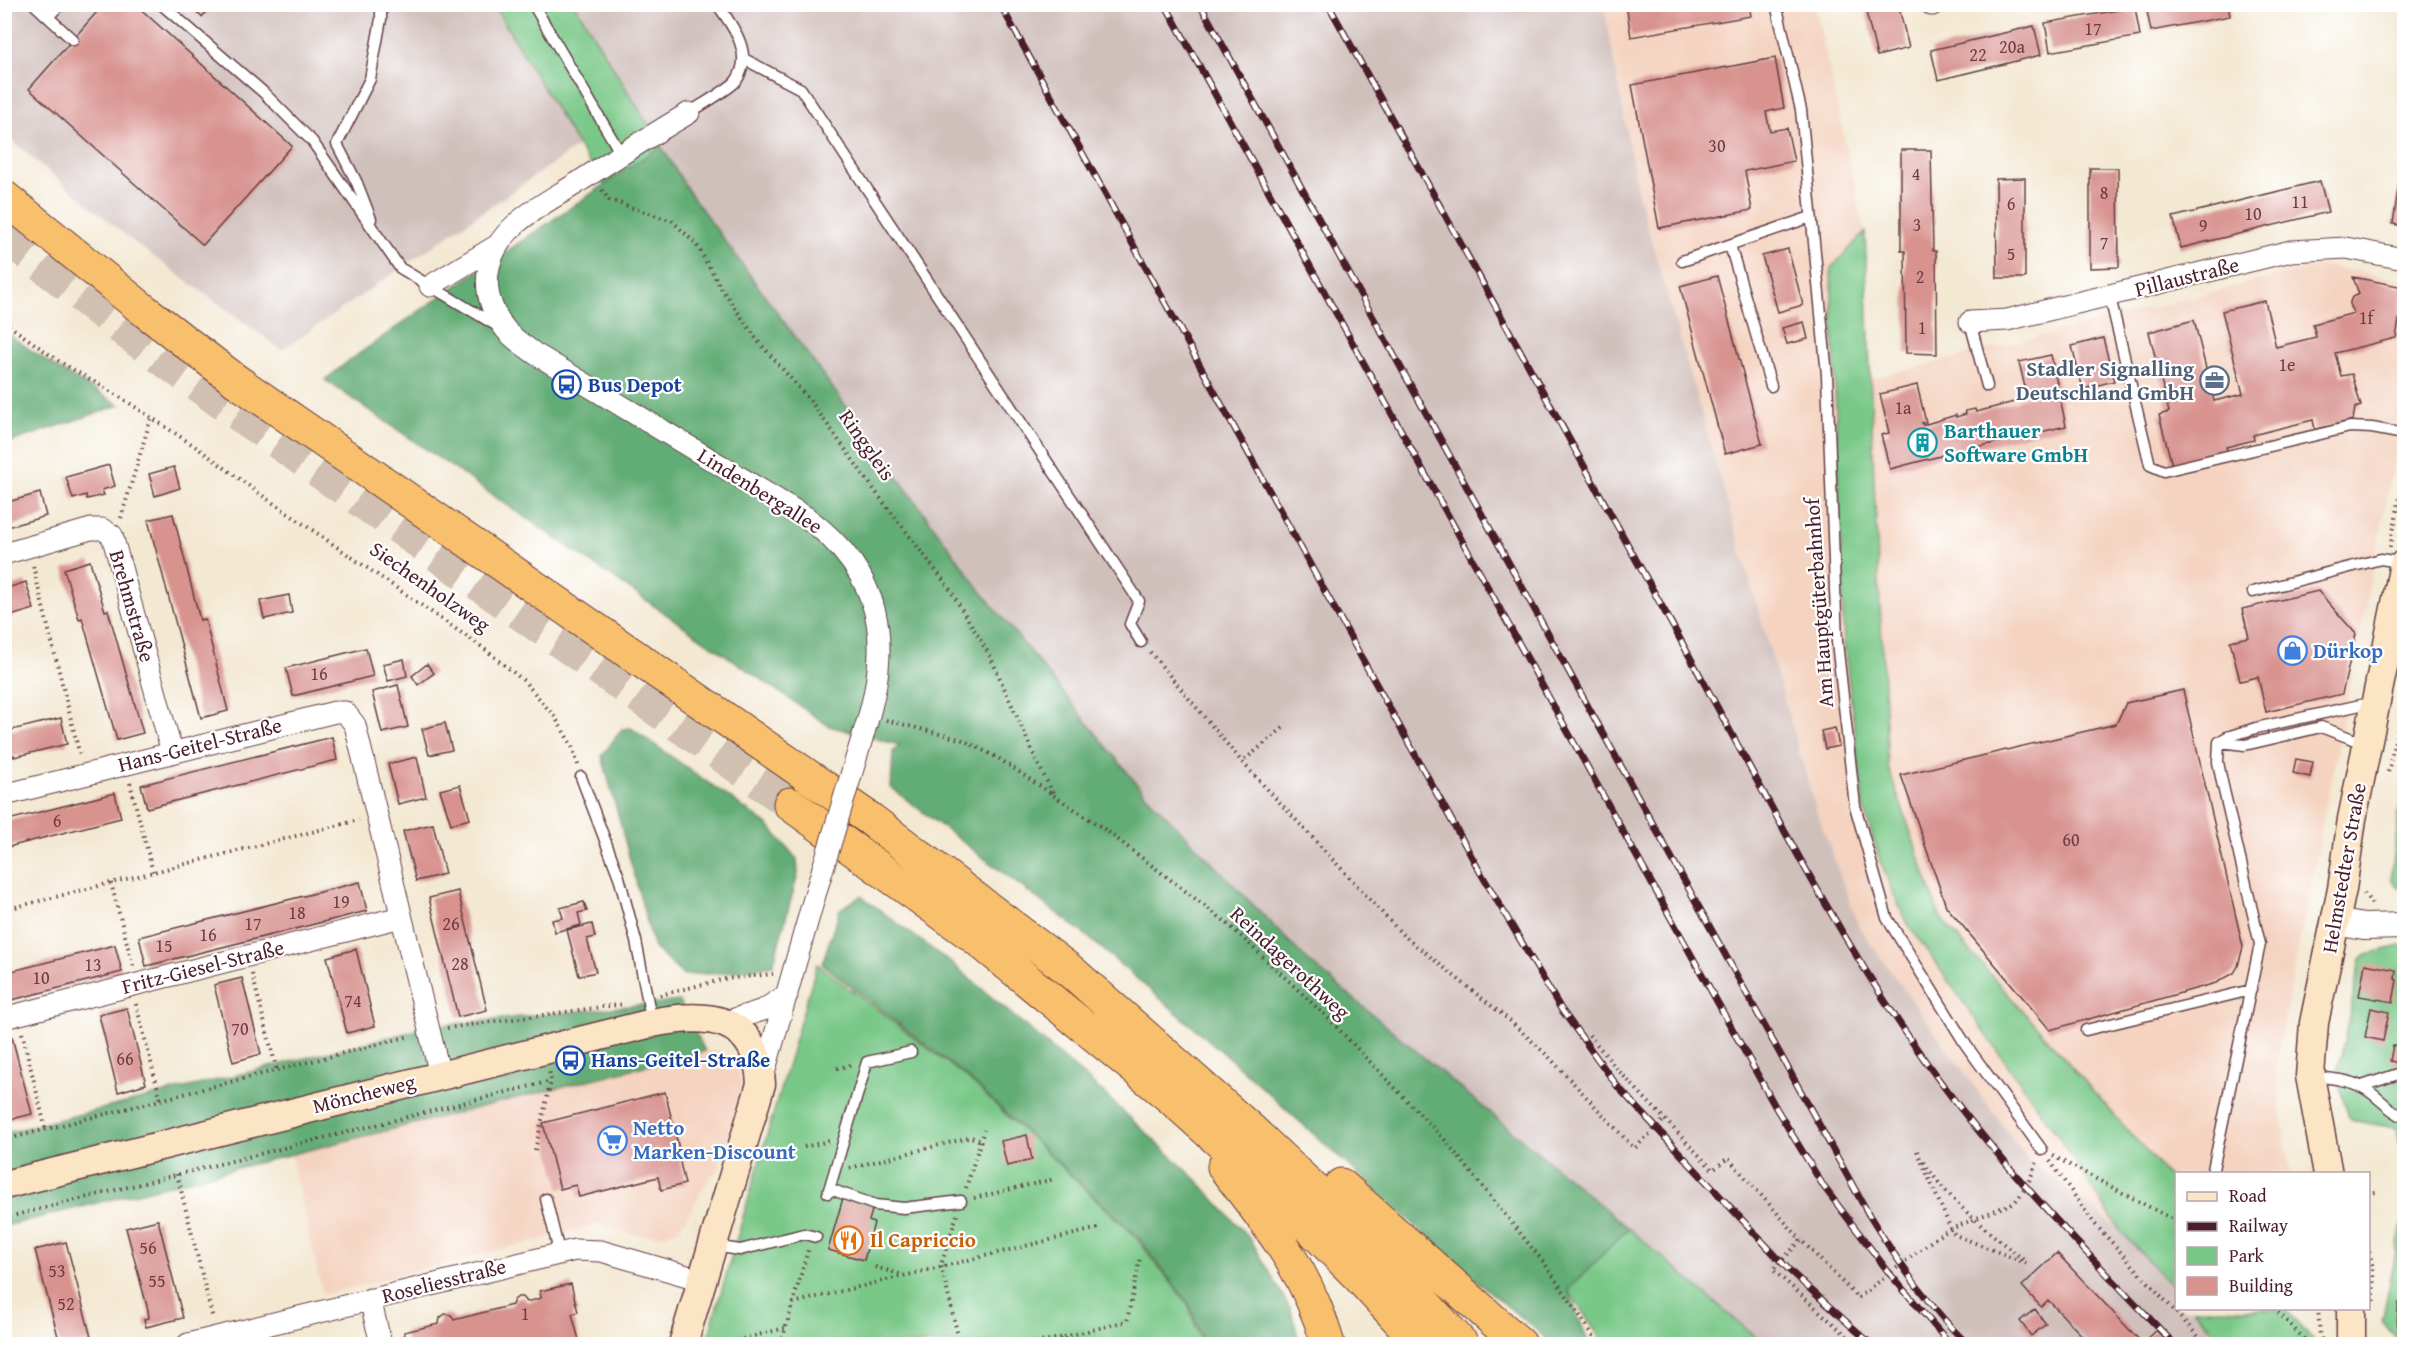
<svg xmlns="http://www.w3.org/2000/svg" width="2409" height="1349" font-family="'Gentium Book Plus',serif">
<style>
.built{fill:#f4d3c0}
.industrial{fill:#d0c0bc}
.green{fill:#79c888;stroke:#62745a;stroke-width:1.5}
.forest{fill:#62ac74;stroke:#566650;stroke-width:1.5}
.building{fill:#d8938f}
.lines{fill:none;stroke-linecap:round;stroke-linejoin:round}
.motorway-tunnel{stroke:#d1c0b1;stroke-width:33;stroke-dasharray:33 16;stroke-linecap:butt}
.service-casing{stroke:#633d44;stroke-width:13}
.minor-casing{stroke:#633d44;stroke-width:23}
.tertiary-casing{stroke:#633d44;stroke-width:28}
.secondary-casing{stroke:#633d44;stroke-width:31}
.motorway-casing{stroke:#633d44;stroke-width:35}
.path{stroke:#633d44;stroke-width:4;stroke-dasharray:1.5 4.5;stroke-linecap:butt}
.service{stroke:#fff;stroke-width:10}
.minor{stroke:#fff;stroke-width:21}
.tertiary{stroke:#fff;stroke-width:26}
.secondary{stroke:#fce5c4;stroke-width:28}
.motorway{stroke:#f8bf6c;stroke-width:33}
.rail-casing{stroke:#4a1f2b;stroke-width:7}
.rail{stroke:#fff;stroke-width:4.5;stroke-dasharray:14;stroke-linecap:butt}
.minor-bridge-casing{stroke:#633d44;stroke-width:23;stroke-linecap:butt}
.minor-bridge{stroke:#fff;stroke-width:21}
.labels{text-anchor:middle;stroke-width:4.5;stroke-linejoin:round;paint-order:stroke}
.number-label{font-size:18px;fill:#6e3c44}
.street-label{font-size:21px;fill:#4a1f2b;stroke:#fff}
.service-label{font-size:21px;font-weight:bold;fill:#4e5e75;stroke:#fff;text-anchor:end}
.transit-label{font-size:21px;font-weight:bold;fill:#164399;stroke:#fff;text-anchor:start}
.culture-label{font-size:21px;font-weight:bold;fill:#0d838f;stroke:#fff;text-anchor:start}
.shop-label{font-size:21px;font-weight:bold;fill:#366cbe;stroke:#fff;text-anchor:start}
.food-label{font-size:21px;font-weight:bold;fill:#c56008;stroke:#fff;text-anchor:start}
</style>
<rect width="100%" height="100%" fill="#fff"/>
<filter id="ink" filterUnits="userSpaceOnUse"><feTurbulence type="fractalNoise" baseFrequency=".0167" numOctaves="2"/><feDisplacementMap in="SourceGraphic" scale="12" xChannelSelector="R" yChannelSelector="G"/><feConvolveMatrix kernelMatrix="1 2 1 2 8 2 1 2 1" color-interpolation-filters="sRGB"/></filter>
<filter id="wash" filterUnits="userSpaceOnUse"><feTurbulence type="fractalNoise" baseFrequency=".008" numOctaves="4" result="noise"/><feDisplacementMap in="SourceGraphic" scale="24" xChannelSelector="R" yChannelSelector="G"/><feGaussianBlur stdDeviation="1.35" result="paint"/><feColorMatrix in="noise" values="0 0 0 0 0 0 0 0 0 0 0 0 0 0 0 0 0 1.4 0 .05"/><feComposite in="paint" operator="in"/></filter>
<g filter="url(#wash)">
<rect width="100%" height="100%" fill="#f3e8d2"/>
<path class="built" d="M1604,5H1815L1865,232L1831,268L1864,809L2063,1143L2119,1229L2028,1160L1860,929L1816,809L1638,194Z
M2321,265L2404,280V410L2275,1068L2290,1173L2176,1174V1185L1940,917L1888,767L1870,379Z
M705,1051H716L731,1060L737,1067L741,1082V1093L719,1169L710,1177L679,1230L659,1236L630,1234L600,1224L323,1295L290,1154Z"/>
<path class="industrial" d="M4,5H494L578,146L282,350L131,240L5,135Z
M574,5H1604L1638,194L1816,809L1860,929L2028,1160L2119,1229L2176,1291V1308L2193,1309L2226,1344H1764L1306,959L1145,794L984,595L689,192Z"/>
<path class="green" d="M494,5H575L661,146L605,185L578,146Z
M1865,232L1874,482L1888,767L1940,917L2176,1185V1291L2119,1229L2063,1143L1905,920L1881,864L1864,809L1844,642L1831,268Z
M2404,771V890L2398,888L2391,880Z
M2404,945V1160L2396,1128L2350,1120L2340,1089L2344,1072L2338,1070L2361,959L2367,954Z
M817,964L967,1078L1134,1235L1189,1306L1201,1344H706Z
M2404,1214V1344H2401L2382,1321Z
M1628,1228L1764,1344H1604L1568,1290Z
M2193,1309H2285L2317,1344H2226Z"/>
<path class="forest" d="M661,146L689,192L984,595L1145,794L1306,959L1628,1228L1568,1290L1589,1344H1553L1478,1282L1227,1056L1087,936L891,788L893,752L899,745L829,726L325,380L346,363L425,307Z
M5,332L60,370L120,405L5,444Z
M631,728L768,825L797,859L798,874L773,965L724,973L683,975L654,948L602,756L622,729Z
M861,896L955,966L1098,1088L1198,1181L1251,1240L1291,1310L1300,1344H1203L1191,1307L1137,1236L967,1077L822,964L840,909Z
M679,1001L705,1051L5,1226V1133L433,1026Z"/>
<g id="blocks">
<path class="building" d="M4,4H17L4,19Z
M104,4H135L292,146L203,245L29,89Z
M1626,4H1749L1751,16L1631,37Z
M1864,4H1898L1909,48L1877,56Z
M2158,4H2228L2230,16L2151,31L2146,7Z
M187,5H212L202,17Z
M2250,5H2295V6L2250,8Z
M2135,7L2140,36L2050,52L2045,23Z
M2034,26L2041,55L1938,80L1931,50Z
M1775,58L1784,108L1766,112L1770,131L1787,128L1794,161L1745,171L1752,210L1659,228L1632,85Z
M1901,150H1931L1933,251H1936L1937,354L1906,353L1905,251H1901Z
M2403,156H2404V226L2393,224Z
M2090,168H2118L2119,267L2090,268Z
M2025,178V278H1997L1996,179Z
M2320,181L2328,212L2181,248L2173,217Z
M1788,249L1803,305L1778,312L1762,256Z
M1717,276L1762,444L1725,454L1680,286Z
M2353,277L2404,287L2396,338L2335,353L2341,376L2352,374L2361,406L2355,408L2353,420L2315,430L2313,420L2253,435L2254,440L2226,447L2227,451L2172,465L2159,415L2169,412L2149,332L2194,320L2214,401L2243,394L2222,311L2265,301L2276,347L2316,337L2313,324L2354,313L2350,307V302L2352,297L2359,294Z
M1804,322L1808,339L1787,344L1782,328Z
M2103,338L2114,381L2083,389L2072,346Z
M2051,355L2066,426L1965,450L1966,453L1949,457L1948,454L1890,469L1881,435L1889,433L1880,394L1917,385L1926,422L1922,423L1923,425L1956,415V417L1966,414L1965,411L1975,409L1976,412L2018,401V399L2027,396L2019,362Z
M109,465L115,486L102,490L104,495L87,499L86,495L73,499L66,477Z
M174,467L180,488L155,496L149,474Z
M40,493L46,516L4,528V503Z
M173,514L200,620L205,619L228,711L201,718L148,520Z
M90,561L105,611L108,610L143,733L117,740L82,618L79,619L64,569Z
M26,582L34,609L4,618V589Z
M2318,591L2356,634L2342,694L2266,712L2258,677L2240,681L2230,641L2249,637L2242,609Z
M289,595L292,613L264,619L260,601Z
M366,648L373,676L293,696L286,668Z
M404,659L407,676L388,681L383,664Z
M427,664L434,673L418,685L412,676Z
M398,685L408,727L382,733L372,692Z
M2183,690L2243,947L2238,966L2234,973L2216,983L2050,1030L1946,906L1901,775L2116,724L2126,703Z
M61,718L67,744L14,757V755L4,758V730L7,729L8,731Z
M445,723L452,750L429,755L422,729Z
M1835,728L1839,746L1825,749L1821,731Z
M332,737L337,760L147,808L141,785Z
M417,757L426,797L398,804L388,764Z
M2296,759L2313,762L2310,777L2293,773Z
M460,785L470,819L451,824L440,790Z
M115,793L121,818L4,848V821Z
M433,824L445,874L416,881L403,831Z
M360,882L367,911L146,966L139,937Z
M458,891L487,1010L458,1017L429,898Z
M584,902L587,911L578,913L581,925L555,932L552,920L563,918L560,908Z
M592,924L595,937L587,939L596,972L579,976L567,930Z
M115,945L122,972L4,1002V973Z
M356,949L375,1026L347,1033L327,957Z
M2365,964L2396,970L2395,979L2397,980L2393,1002L2359,996Z
M242,978L261,1054L233,1062L214,985Z
M127,1008L146,1084L118,1092L99,1015Z
M2371,1008L2389,1012L2383,1041L2365,1037Z
M12,1037L32,1114L4,1121V1039Z
M2393,1045L2404,1047V1064L2390,1061Z
M665,1092L681,1157L679,1158L685,1184L661,1190L658,1177L579,1197L576,1185L560,1189L543,1123Z
M1027,1135L1032,1160L1007,1166L1001,1141Z
M843,1198L873,1207L869,1221L874,1223L864,1260L828,1250Z
M158,1220L183,1318L146,1327L144,1319L149,1318L148,1310L126,1228Z
M66,1242L92,1341L78,1344H60L35,1250Z
M2057,1253L2142,1343L2156,1330L2170,1344H2090L2048,1300L2041,1307L2022,1286Z
M571,1284L578,1312L572,1314L579,1340L563,1344H407L404,1332L439,1324L440,1318L445,1314L451,1315L454,1320L512,1305L514,1300L518,1297H523L527,1302L541,1298L540,1291Z
M2035,1309L2046,1324L2031,1336L2020,1321Z"/>
</g>
</g>
<g filter="url(#ink)">
<use href="#blocks" fill-opacity="0" stroke="#633d44" stroke-width="1.5"/>
<g class="lines">
<path class="motorway-tunnel" d="M4,235L131,336L223,404L790,804"/>
<defs>
<path id="service" d="M34,4L48,17
M60,4L48,17L73,40
M161,4L263,92L312,141L400,268L499,327
M533,4L621,154
M1776,4L1801,110L1827,375L1837,642L1855,806L1887,918L1966,1045L2042,1150
M744,59L801,89L1139,601L1130,624L1141,642
M689,113C699,106 730,89 736,81C755,54 732,25 717,4
M371,219L357,183L337,144L370,79L381,19V4
M1730,245L1771,386
M1682,261L1811,217
M2110,297L2150,465L2164,471L2350,427L2372,428L2404,434
M1970,322L1987,386
M2253,592L2381,559L2404,563
M2219,742L2227,737L2256,728L2374,702
M2219,742L2245,745L2321,727L2366,744
M581,777L619,877L636,941L652,1023
M2086,1030L2251,990
M2310,1076C2327,1078 2347,1079 2362,1087C2378,1095 2387,1110 2404,1117
M2362,1086L2404,1072
M2212,1174L2260,944L2222,782L2218,762L2219,742
M830,1189L875,1205L904,1208L961,1201
M828,1193L867,1062L911,1052
M546,1199L559,1252
M714,1246L740,1250L804,1234L816,1237
M2404,1306L2403,1321L2404,1333"/>
<path id="minor" d="M1932,5V4
M689,113C651,135 614,159 577,183C557,196 533,208 516,224C483,254 477,293 506,330C513,339 525,346 534,353L806,517C884,575 893,643 864,732
M430,286L496,246
M1970,322L2007,320L2291,251L2346,248L2404,259
M4,554L91,529H102L112,535L172,752
M4,795L335,712H345L355,725L440,1075
M4,1018L401,917
M725,1022L763,1010L787,995
M762,1080L817,888
M370,1299L381,1344
M188,1344L575,1250L601,1251L701,1280"/>
<path id="tertiary" d="M2335,922L2364,927L2404,926"/>
<path id="secondary" d="M2328,1174L2310,1076L2314,1023L2342,889L2352,819L2404,564
M4,1185L652,1023C706,1012 758,1015 761,1084L683,1344
M2351,1344V1308"/>
<path id="motorway" d="M4,197L145,311L235,380L870,819L1072,972L1250,1129L1357,1230L1462,1344
M790,804L972,935L1170,1097L1269,1186L1360,1278L1421,1344
M1224,1167C1270,1227 1307,1270 1328,1344
M1341,1185L1520,1344"/>
</defs>
<use href="#service" class="service-casing"/>
<use href="#minor" class="minor-casing"/>
<use href="#tertiary" class="tertiary-casing"/>
<use href="#secondary" class="secondary-casing"/>
<use href="#motorway" class="motorway-casing"/>
<path class="path" d="M602,190L609,200L672,221L696,244L723,291L758,341L812,403L878,495L949,588L990,656L1039,766L1053,793
M4,322L60,362L117,395L199,449L260,494L482,647L524,681L555,717L572,746L578,765
M121,518L151,418
M2390,547L2404,477
M33,566L80,756
M1150,652L1242,762
M886,720L963,740L998,758L1104,829L1227,923L1328,1018L1444,1139L1545,1264L1599,1344
M1283,728L1242,762L1402,934L1509,1020L1549,1057L1633,1147L1635,1148L1665,1119
M2388,772L2404,700
M130,783L153,872
M111,883L133,966
M2364,893L2373,906
M4,910L359,820
M252,974L277,1071
M660,995L725,979L773,974
M136,1004L161,1101
M447,1028L624,1004
M22,1033L46,1130
M1589,1035L1619,1071L1713,1170L1728,1158L1801,1240
M837,1068L851,1065
M4,1140L410,1036
M804,1147L829,1141
M535,1150L551,1081L549,1070
M1917,1151L1951,1229L2015,1202L2027,1186L2037,1162
M2053,1156L2176,1221
M2050,1161L2094,1223L2205,1344
M1924,1162C1949,1202 1989,1232 2025,1261
M850,1168L971,1137L981,1141
M177,1174L213,1319
M966,1188L984,1130
M2368,1193L2376,1192
M974,1198L1054,1179
M957,1215L941,1265L960,1344
M4,1218L551,1081
M2404,1245L2403,1254L2404,1285
M2368,1246L2373,1268L2374,1302
M875,1267L903,1275
M793,1303L1099,1228
M2274,1308L2307,1342
M2318,1308L2320,1336L2323,1344
M1064,1337L1127,1321L1140,1258
M731,1342L785,1328
M781,1344L809,1247
M1030,1344L1064,1337L1066,1344
M1856,1344L1773,1270L1801,1240L1858,1298L1938,1236L1951,1229L1955,1235L2028,1264"/>
<use href="#service" class="service"/>
<use href="#minor" class="minor"/>
<use href="#tertiary" class="tertiary"/>
<use href="#secondary" class="secondary"/>
<use href="#motorway" class="motorway"/>
<defs>
<path id="rail" d="M1000,4L1479,870L1561,1009L1618,1087L1790,1271L1871,1344
M1165,4L1776,1108L1824,1187L1890,1274L1950,1344
M1200,4L1869,1215C1898,1262 1928,1305 1967,1344
M1328,4C1447,219 1566,434 1685,648C1762,788 1834,932 1926,1062C1999,1165 2088,1254 2174,1344"/>
</defs>
<use href="#rail" class="rail-casing"/>
<use href="#rail" class="rail"/>
<defs>
<path id="minor-bridge" d="M817,888L864,732"/>
</defs>
<use href="#minor-bridge" class="minor-bridge-casing"/>
<use href="#minor-bridge" class="minor-bridge"/>
</g>
</g>
<defs>
<symbol id="office-ring" viewBox="-11 -11 22 22"><circle r="9.5" fill="#fff" stroke="#5c6f8a" stroke-width="1.5"/><path d="M-6-3h4V-5.5h4V-3h4V5H-6ZM-1-4.5V-3h2v-1.5ZM-6 0V1H6V0Z" fill="#5c6f8a"/></symbol>
<symbol id="bus-ring" viewBox="-11 -11 22 22"><circle r="9.5" fill="#fff" stroke="#1a4fb4" stroke-width="1.5"/><path d="M-5-6H5V4H4V6H2V4H-2V6H-4V4H-5ZM-3.5-4V0h7V-4ZM-3.5 1.2v1.5H-2V1.2ZM2 1.2v1.5H3.5V1.2Z" fill="#1a4fb4"/></symbol>
<symbol id="building-ring" viewBox="-11 -11 22 22"><circle r="9.5" fill="#fff" stroke="#0f9aa8" stroke-width="1.5"/><path d="M-4-6H4V6H1V3H-1V6H-4ZM-2.5-4.3h1.7v1.8h-1.7ZM.8-4.3h1.7v1.8H.8ZM-2.5-1h1.7V.8h-1.7ZM.8-1h1.7V.8H.8Z" fill="#0f9aa8"/></symbol>
<symbol id="shop-ring" viewBox="-11 -11 22 22"><circle r="9.5" fill="#fff" stroke="#3f7fe0" stroke-width="1.5"/><path d="M-5-2.5h2.3a2.7 3.5 0 0 1 5.4 0H5L5.5 6h-11ZM-1.5-2.5h3a1.5 2.3 0 0 0-3 0Z" fill="#3f7fe0"/></symbol>
<symbol id="supermarket-ring" viewBox="-11 -11 22 22"><circle r="9.5" fill="#fff" stroke="#3f7fe0" stroke-width="1.5"/><path d="M-6-5.5h2.5l.6 2H6L4.5 2H-2.5L-4.4-4H-6ZM-1.5 3.2a1.3 1.3 0 1 0 .1 0ZM3 3.2a1.3 1.3 0 1 0 .1 0Z" fill="#3f7fe0"/></symbol>
<symbol id="restaurant-ring" viewBox="-11 -11 22 22"><circle r="9.5" fill="#fff" stroke="#e8710a" stroke-width="1.5"/><path d="M-5-6h1v4h1v-4h1v4h1v-4h1v5L-1.5 .5V6h-2V.5L-5-1ZM5-6V6H3V1.5H1.5Q1.5-4 5-6Z" fill="#e8710a"/></symbol>
</defs>
<g fill-rule="evenodd">
<use href="#office-ring" x="2198" y="364" width="33" height="33"/>
<use href="#bus-ring" x="550" y="368" width="33" height="33"/>
<use href="#building-ring" x="1906" y="426" width="33" height="33"/>
<use href="#shop-ring" x="2276" y="634" width="33" height="33"/>
<use href="#bus-ring" x="554" y="1044" width="33" height="33"/>
<use href="#supermarket-ring" x="596" y="1124" width="33" height="33"/>
<use href="#restaurant-ring" x="832" y="1224" width="33" height="33"/>
</g>
<g class="labels">
<g class="number-label">
<text x="2093" y="35">17</text>
<text x="2012" y="53">20a</text>
<text x="1978" y="61">22</text>
<text x="1717" y="152">30</text>
<text x="1916" y="180">4</text>
<text x="2104" y="199">8</text>
<text x="2300" y="208">11</text>
<text x="2011" y="210">6</text>
<text x="2253" y="220">10</text>
<text x="1917" y="231">3</text>
<text x="2203" y="232">9</text>
<text x="2104" y="249">7</text>
<text x="2011" y="260">5</text>
<text x="1920" y="283">2</text>
<text x="2366" y="324">1f</text>
<text x="1922" y="334">1</text>
<text x="2287" y="371">1e</text>
<text x="1903" y="414">1a</text>
<text x="319" y="680">16</text>
<text x="57" y="827">6</text>
<text x="2071" y="846">60</text>
<text x="341" y="908">19</text>
<text x="297" y="919">18</text>
<text x="253" y="930">17</text>
<text x="451" y="930">26</text>
<text x="208" y="941">16</text>
<text x="164" y="952">15</text>
<text x="460" y="970">28</text>
<text x="93" y="971">13</text>
<text x="41" y="984">10</text>
<text x="353" y="1007">74</text>
<text x="240" y="1035">70</text>
<text x="125" y="1065">66</text>
<text x="148" y="1254">56</text>
<text x="57" y="1277">53</text>
<text x="157" y="1287">55</text>
<text x="66" y="1310">52</text>
<text x="525" y="1320">1</text>
</g>
<g class="street-label">
<text transform="translate(2187 277) rotate(-14)" y="7">Pillaustraße</text>
<text transform="translate(867 445) rotate(55)" y="7">Ringgleis</text>
<text transform="translate(760 491) rotate(32)" y="7">Lindenbergallee</text>
<text transform="translate(430 587) rotate(35)" y="7">Siechenholzweg</text>
<text transform="translate(1819 603) rotate(-94)" y="7">Am Hauptgüterbahnhof</text>
<text transform="translate(132 606) rotate(74)" y="7">Brehmstraße</text>
<text transform="translate(200 745) rotate(-14)" y="7">Hans-Geitel-Straße</text>
<text transform="translate(2344 868) rotate(-80)" y="7">Helmstedter Straße</text>
<text transform="translate(1290 963) rotate(43)" y="7">Reindagerothweg</text>
<text transform="translate(203 967) rotate(-14)" y="7">Fritz-Giesel-Straße</text>
<text transform="translate(364 1094) rotate(-14)" y="7">Möncheweg</text>
<text transform="translate(444 1281) rotate(-14)" y="7">Roseliesstraße</text>
</g>
<g class="service-label">
<text x="2194" y="376">Stadler Signalling<tspan x="2194" dy="24">Deutschland GmbH</tspan></text>
</g>
<g class="transit-label">
<text x="588" y="392">Bus Depot</text>
<text x="591" y="1067">Hans-Geitel-Straße</text>
</g>
<g class="culture-label">
<text x="1944" y="438">Barthauer<tspan x="1944" dy="24">Software GmbH</tspan></text>
</g>
<g class="shop-label">
<text x="2313" y="658">Dürkop</text>
<text x="633" y="1135">Netto<tspan x="633" dy="24">Marken-Discount</tspan></text>
</g>
<g class="food-label">
<text x="870" y="1247">Il Capriccio</text>
</g>
</g>
<rect width="2409" height="1349" fill="none" stroke="#fff" stroke-width="24"/>
<rect x="2175" y="1172" width="195" height="138" fill="#ffffff" stroke="#b7a5aa" stroke-width="1.5"/>
<rect x="2187" y="1192" width="30" height="9" fill="#fce5c4" stroke="#b7a5aa" stroke-width="1.5"/>
<text x="2229" y="1202" font-size="18" fill="#4a1f2b">Road</text>
<rect x="2187" y="1222" width="30" height="9" fill="#4a1f2b" stroke="#b7a5aa" stroke-width="1.5"/>
<text x="2229" y="1232" font-size="18" fill="#4a1f2b">Railway</text>
<rect x="2187" y="1247" width="30" height="18" fill="#79c888" stroke="#b7a5aa" stroke-width="1.5"/>
<text x="2229" y="1262" font-size="18" fill="#4a1f2b">Park</text>
<rect x="2187" y="1277" width="30" height="18" fill="#d8938f" stroke="#b7a5aa" stroke-width="1.5"/>
<text x="2229" y="1292" font-size="18" fill="#4a1f2b">Building</text>
</svg>
